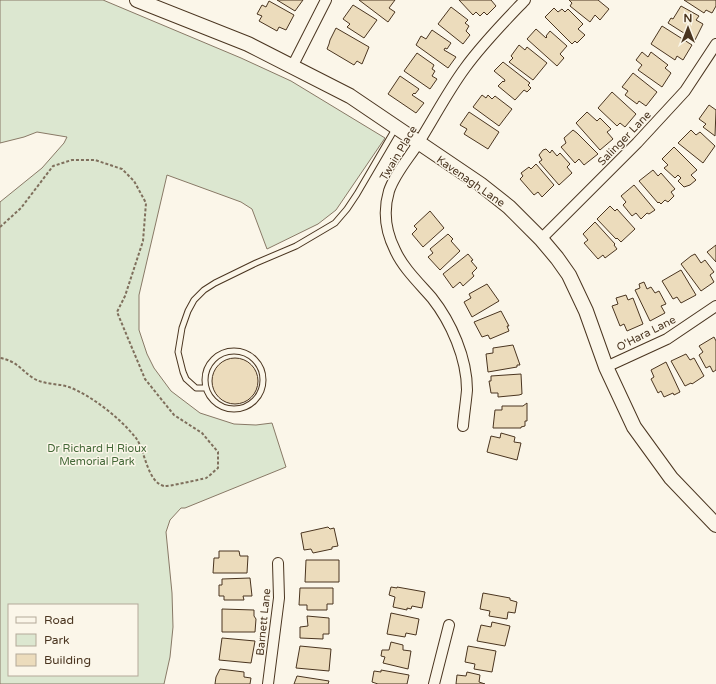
<svg xmlns="http://www.w3.org/2000/svg" width="716" height="684" font-family="'Varela Round',sans-serif">
<style>
.green{fill:#dce7d0;stroke:#887966;fill-rule:evenodd}
.building{fill:#ecdcbc;stroke:#4a3520}
.lines{fill:none;stroke-linecap:round;stroke-linejoin:round}
.service-casing{stroke:#4a3520;stroke-width:7}
.minor-casing{stroke:#4a3520;stroke-width:12}
.secondary-casing{stroke:#4a3520;stroke-width:16}
.path{stroke:#7f6f5c;stroke-width:2;stroke-dasharray:3 2;stroke-linecap:butt}
.service{stroke:#fbf6e9;stroke-width:5}
.minor{stroke:#fbf6e9;stroke-width:10}
.secondary{stroke:#fbf6e9;stroke-width:14}
.labels{text-anchor:middle;stroke-width:3;stroke-linejoin:round;paint-order:stroke}
.street-label{font-size:11px;fill:#4a3520;stroke:#fbf6e9}
.park-label{font-size:11px;fill:#436837;stroke:#fbf6e9}
</style>
<rect width="100%" height="100%" fill="#fbf6e9"/>
<path class="green" d="M0,0H103L241,58L291,81L385,138L336,210L318,224L267,249L252,209L241,202L167,175L139,295V330L147,354L154,368L171,391L200,413L234,424L256,425L272,423L286,467L185,508H181L170,520L166,532L172,593L173,627L170,657L164,684H0V202L42,168L64,143L67,137L37,132L24,137L0,143ZM9,605H137V675H9Z"/>
<path class="building" d="M277,0H303L295,11Z
M359,0H395L389,8L395,12L388,22Z
M459,0H491L496,6L487,15L484,12L480,16L476,12L473,15Z
M569,0H598L609,9L600,20L595,15L590,22L570,6L572,3Z
M684,0H716V6L712,13L706,10L704,13Z
M269,1L294,15L286,30L279,27L277,31L259,21L262,16L257,14L262,5L266,7Z
M353,5L377,20L364,38L347,27L350,24L343,19Z
M681,6L699,16L696,20L703,24L695,40L668,23L671,18L673,19Z
M451,7L468,20L465,23L469,26L466,31L470,35L463,44L438,24Z
M554,8L558,12L562,9L565,12L568,9L583,24L578,29L585,35L577,43L575,41L572,44L545,17Z
M662,26L692,45L683,60L677,56L675,60L651,44Z
M336,28L369,47L362,64L357,61L354,65L327,49L329,44L330,40Z
M536,29L546,38L547,37L546,36L550,31L567,46L560,54L564,58L557,66L527,39Z
M432,30L451,43L447,49L445,48L444,50L456,57L448,68L416,45L421,36L426,39Z
M519,45L525,50L527,47L547,63L533,80L509,62L513,58L511,56Z
M642,52L648,57L651,52L668,65L665,68L671,73L662,87L638,70L642,65L636,60Z
M417,53L434,65L432,69L435,71L432,76L437,79L430,89L404,71Z
M503,62L530,83L528,85L531,88L527,92L524,90L515,100L498,86L503,81L504,82L505,80L494,71Z
M633,73L657,92L646,106L639,101L637,104L625,95L628,91L622,87Z
M400,76L419,89L415,94L414,93L412,95L424,103L416,113L388,94Z
M612,92L636,114L625,127L620,123L617,126L598,108Z
M482,95L486,98L488,95L492,99L495,96L512,109L499,126L473,107Z
M709,105L716,110L715,136L703,127L706,124L699,119Z
M469,112L499,132L488,149L464,134L467,129L460,125Z
M587,112L597,121L600,118L611,129L607,132L613,139L600,150L576,123Z
M573,130L577,133L598,154L584,165L579,159L575,163L561,147L566,143L564,138Z
M691,130L696,135L700,132L715,146L703,163L678,143Z
M674,147L697,170L691,175L696,180L690,185L684,187L678,181L681,178L678,175L675,178L664,168L668,165L662,159Z
M546,149L550,153L552,150L557,156L560,153L570,164L567,167L572,173L559,185L539,162L542,160L539,155L543,150Z
M536,164L554,185L542,197L538,192L534,195L520,179L523,176L521,173L529,167L531,169Z
M653,170L658,176L661,173L675,189L671,192L674,196L668,202L665,200L661,204L659,202L658,203L639,181Z
M634,185L655,210L649,214L647,213L641,219L636,213L632,216L623,205L626,202L621,196Z
M610,206L615,211L617,209L635,229L621,242L617,238L616,239L597,219Z
M430,211L444,228L423,247L412,234L417,229L414,226Z
M595,222L615,244L614,245L617,249L605,258L603,255L598,259L584,243L588,240L583,234Z
M448,234L453,239L451,241L460,251L440,270L428,257L433,253L430,249Z
M716,245V262L707,252Z
M468,254L473,260L471,261L477,268L472,273L474,276L463,286L460,282L453,288L443,274Z
M695,254L701,263L705,260L714,272L710,275L714,282L701,291L681,264L691,256Z
M681,270L696,295L681,303L677,297L673,299L662,281Z
M644,282L647,289L651,287L655,293L659,291L666,304L661,306L665,313L650,321L635,290L640,288L639,284Z
M487,284L499,301L472,317L464,302L471,298L469,294Z
M626,295L628,300L633,298L643,324L627,331L624,324L620,326L612,306L618,304L616,298Z
M501,311L509,326H507L509,331L490,339L488,335L482,337L474,322Z
M714,337L716,341V370L713,372L710,366L706,368L699,355L703,352L699,346Z
M513,345L520,365H517V367L488,372L486,354L493,353V348Z
M686,354L690,360L694,358L704,376L692,384L691,383L685,386L671,361Z
M212 381a23 23 0 1 1 46 0a23 23 0 1 1-46 0Z
M666,362L680,392L674,395L673,393L664,397L661,391L658,393L651,379L654,377L651,370Z
M521,374L522,394L519,395L498,397V393H491L489,381H491V376Z
M527,403V421H525V426L521,427V428H493L495,410H502V406H523Z
M501,433L515,437L514,442L521,443L517,460L487,452L491,436L500,438Z
M328,527L330,529L334,528L338,546L332,547V549L313,553L311,549L304,550L301,533Z
M219,551H239L240,556H248L247,573H213L214,558H219Z
M306,560H339V582H305Z
M250,578L252,596H243L244,600H224V596H219V585H222V579Z
M391,587L397,588V587L425,592L422,608L412,606L411,609L407,608V610L393,607L395,597L389,595Z
M300,588H333V604H327V610H307V605H299Z
M483,593L510,598V600L517,602L515,613L508,612L507,619L489,616L490,611L480,609Z
M222,609L254,610V616L256,619L255,632H222Z
M391,613L419,619L416,635L406,633L405,637L387,634Z
M307,616L329,618V634H323V639L300,638V627L308,626Z
M492,622L510,626L505,646L477,641L481,625L491,627Z
M222,638L255,641L251,663L219,660Z
M391,642L403,645V650L411,651L408,669L383,663L385,657L381,656L382,650H389Z
M300,646L331,649L329,671L296,668Z
M468,646L496,651L492,672L474,669L475,664L465,662Z
M220,669L244,672V677L251,678L250,684H215L216,677Z
M381,670L409,675L407,684H378L372,682L374,671L381,672Z
M467,672L480,675L479,682L485,684H456L457,675L466,676Z
M297,676L329,681L328,684H294Z"/>
<g class="lines">
<defs>
<path id="service" d="M205 380a29 29 0 1 1 58 0a29 29 0 1 1-58 0Z
M205,388H196L186,379L183,372L178,352L182,328L188,311L194,300L204,290L215,283L256,263L296,246L335,223L347,209L357,194L395,129"/>
<path id="minor" d="M292,67L326,0
M541,239L637,143L685,91L716,44
M606,367L667,339L716,306
M463,426C464,414 466,402 467,390C467,358 451,322 432,298C419,283 403,268 395,250C386,232 383,211 389,191C395,173 409,158 419,142C434,118 448,91 465,68C483,43 504,22 525,0
M268,684L279,598L278,563
M434,684L449,625"/>
<path id="secondary" d="M137,0L248,44L350,96L480,184L509,207L541,239L557,258L569,275L586,311L606,367L634,427L671,478L716,525"/>
</defs>
<use href="#service" class="service-casing"/>
<use href="#minor" class="minor-casing"/>
<use href="#secondary" class="secondary-casing"/>
<path class="path" d="M0,227L21,208L53,166L72,160H95L122,169L134,181L146,203L143,241L125,296L117,312L145,379L174,415L202,433L218,452V468C214,471 210,476 206,478C202,479 167,487 164,486C147,482 145,450 136,438C120,418 92,396 69,387C57,383 44,385 33,378C21,370 17,361 0,358"/>
<use href="#service" class="service"/>
<use href="#minor" class="minor"/>
<use href="#secondary" class="secondary"/>
</g>
<g class="labels">
<g class="street-label">
<text transform="translate(624 138) rotate(-46)" y="4">Salinger Lane</text>
<text transform="translate(398 153) rotate(-59)" y="4">Twain Place</text>
<text transform="translate(471 181) rotate(35)" y="4">Kavenagh Lane</text>
<text transform="translate(646 333) rotate(-27)" y="4">O'Hara Lane</text>
<text transform="translate(263 622) rotate(-84)" y="4">Barnett Lane</text>
</g>
<g class="park-label">
<text x="97" y="452">Dr Richard H Rioux<tspan x="97" dy="13">Memorial Park</tspan></text>
</g>
</g>
<rect x="8" y="604" width="130" height="72" fill="#fbf6e9" stroke="#b4a999"/>
<rect x="16" y="617" width="20" height="6" fill="#fbf6e9" stroke="#b4a999"/>
<text x="44" y="624" font-size="12" fill="#4a3520">Road</text>
<rect x="16" y="634" width="20" height="12" fill="#dce7d0" stroke="#b4a999"/>
<text x="44" y="644" font-size="12" fill="#4a3520">Park</text>
<rect x="16" y="654" width="20" height="12" fill="#ecdcbc" stroke="#b4a999"/>
<text x="44" y="664" font-size="12" fill="#4a3520">Building</text>
<g transform="translate(688 28)" stroke="#fbf6e9" stroke-width="3" paint-order="stroke">
<path d="M0-3L7 15L0 10L-7 15Z" fill="#4a3520"/>
<text y="-6" font-size="11" font-weight="bold" text-anchor="middle" fill="#4a3520">N</text>
</g>
</svg>
